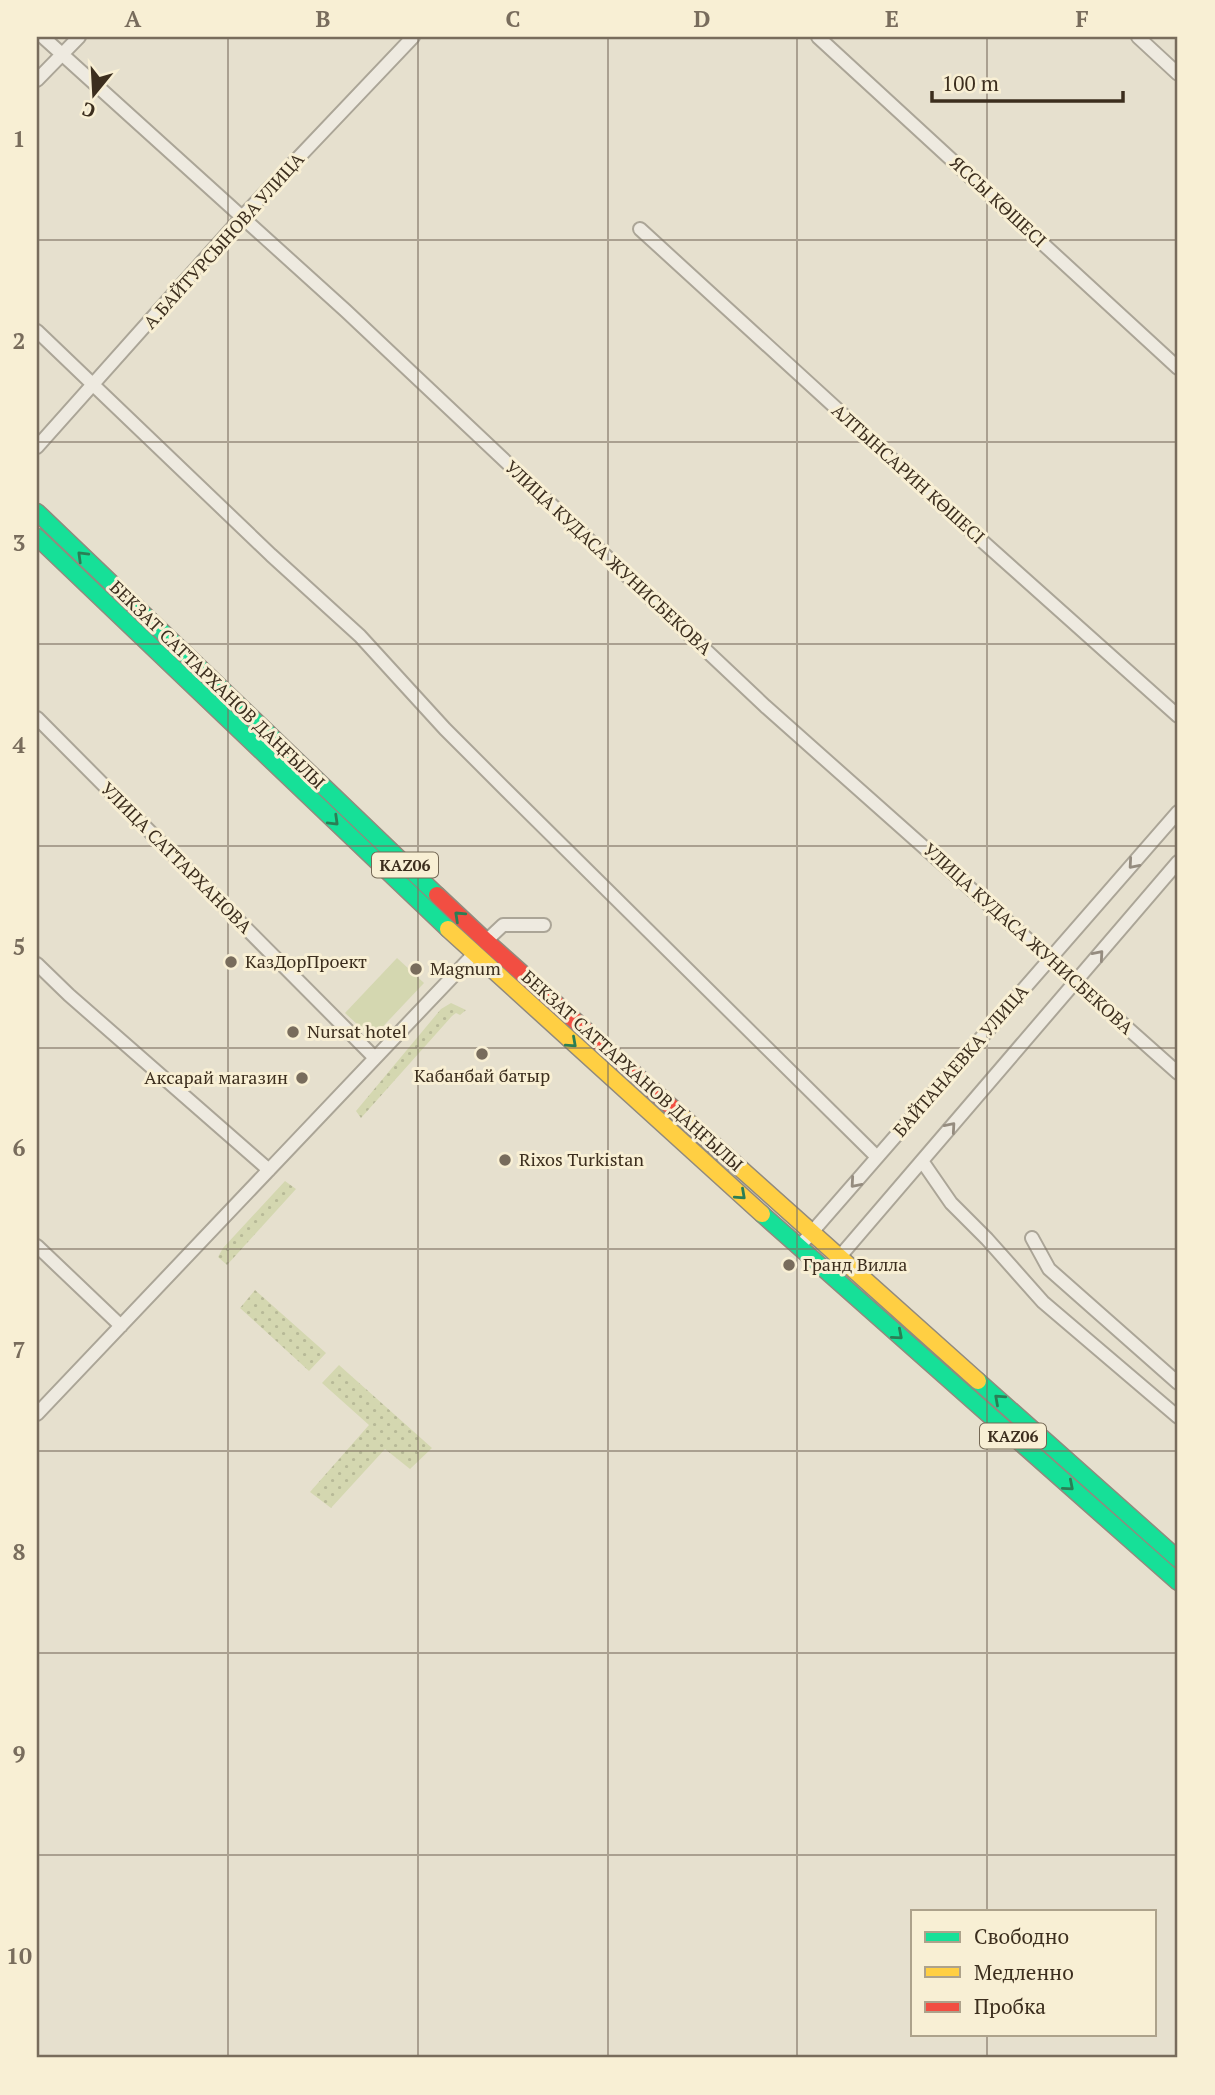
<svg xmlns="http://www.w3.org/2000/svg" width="1215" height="2095" font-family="'PT Serif',serif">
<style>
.grass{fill:url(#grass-dots)}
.pitch{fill:#d4d7b0}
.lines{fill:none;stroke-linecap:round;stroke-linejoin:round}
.street-casing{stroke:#aba597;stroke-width:16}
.fast-casing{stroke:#918a7e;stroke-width:19}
.slow-casing{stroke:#918a7e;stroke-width:19}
.jam-casing{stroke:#918a7e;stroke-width:19}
.street{stroke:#eeeae0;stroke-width:12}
.fast{stroke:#16e098;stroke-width:16}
.slow{stroke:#ffcf43;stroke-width:16}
.jam{stroke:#f24e42;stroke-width:16}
.oneway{stroke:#2b7e55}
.oneway2{stroke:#958c7f}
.grid{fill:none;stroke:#786c5c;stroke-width:2;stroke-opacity:0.55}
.poi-dot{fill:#786c5c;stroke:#f8efd4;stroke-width:2.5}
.labels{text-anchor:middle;stroke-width:6;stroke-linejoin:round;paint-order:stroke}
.shield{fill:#f8efd4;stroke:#746855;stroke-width:2}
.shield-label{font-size:16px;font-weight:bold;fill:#3c2e1e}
.street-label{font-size:18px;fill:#3c2e1e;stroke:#f8efd4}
.poi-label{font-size:18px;fill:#3c2e1e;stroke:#f8efd4;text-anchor:start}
.neatline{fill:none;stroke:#786c5c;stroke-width:2.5}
.grid-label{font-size:23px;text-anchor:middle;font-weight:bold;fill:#786c5c}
</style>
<defs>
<pattern id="grass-dots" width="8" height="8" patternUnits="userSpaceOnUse" patternTransform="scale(1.75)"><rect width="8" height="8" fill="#d4d7b0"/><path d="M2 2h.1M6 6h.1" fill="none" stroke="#b7b997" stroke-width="1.8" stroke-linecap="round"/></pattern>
</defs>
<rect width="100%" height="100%" fill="#e6e0ce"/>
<path class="grass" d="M451,1003L466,1010L460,1015L456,1013L452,1016L361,1118L356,1111L441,1009Z
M285,1181L296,1189L227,1265L218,1257L223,1248Z
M255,1290L326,1353L309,1371L240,1308Z
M339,1365L432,1448L410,1469L385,1449L331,1508L310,1492L369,1425L322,1383Z"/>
<path class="pitch" d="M397,958L424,983L372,1038L345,1013Z"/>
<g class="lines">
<defs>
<path id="street" d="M43,37L346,311L765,706L1178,1073
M818,37L1178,368
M1138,37L1178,74
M37,80L79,37
M640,229L953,515L1178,716
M37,331L271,555L360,636L445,729L507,791L877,1157
M37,447L243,216L413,37
M37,718L375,1058
M486,941L503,925H544
M37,964L69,995L269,1170
M922,1161L951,1203L987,1239L1043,1302L1178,1417
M1032,1238L1049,1269L1178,1383
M37,1246L121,1326
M799,1247L1178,812
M836,1261L1178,862
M37,1414L474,954"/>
<path id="fast" d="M37,512L437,895
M37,537L448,929
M762,1214L1178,1582
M978,1381L1178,1559"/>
<path id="slow" d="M448,929L762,1214
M675,1110L978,1381"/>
<path id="jam" d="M437,895L486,941L675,1110"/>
</defs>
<use href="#street" class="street-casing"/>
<use href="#fast" class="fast-casing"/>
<use href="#slow" class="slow-casing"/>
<use href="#jam" class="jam-casing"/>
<use href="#street" class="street"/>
<use href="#fast" class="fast"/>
<use href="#slow" class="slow"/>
<use href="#jam" class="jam"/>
</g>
<defs><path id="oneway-chevron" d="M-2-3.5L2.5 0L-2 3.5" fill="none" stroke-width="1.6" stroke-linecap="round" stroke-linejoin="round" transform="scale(1.75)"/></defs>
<g class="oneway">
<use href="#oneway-chevron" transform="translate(82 556) rotate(-136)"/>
<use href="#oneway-chevron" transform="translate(334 821) rotate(44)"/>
<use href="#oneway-chevron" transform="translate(459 916) rotate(-137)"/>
<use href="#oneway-chevron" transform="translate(572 1043) rotate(42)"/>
<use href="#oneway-chevron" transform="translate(741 1195) rotate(42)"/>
<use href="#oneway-chevron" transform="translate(898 1335) rotate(41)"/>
<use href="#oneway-chevron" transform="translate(999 1399) rotate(-138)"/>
<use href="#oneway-chevron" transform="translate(1069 1486) rotate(41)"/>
</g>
<g class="oneway2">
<use href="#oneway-chevron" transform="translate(1133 864) rotate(131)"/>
<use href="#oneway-chevron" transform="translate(1099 955) rotate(-49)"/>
<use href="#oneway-chevron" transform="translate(951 1127) rotate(-49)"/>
<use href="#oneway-chevron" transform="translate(855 1183) rotate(131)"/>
</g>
<path class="grid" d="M228,37V2058M418,37V2058M608,37V2058M797,37V2058M987,37V1911M37,240H1178M37,442H1178M37,644H1178M37,846H1178M37,1048H1178M37,1249H1178M37,1451H1178M37,1653H1178M37,1855H1178M987,2034V2058"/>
<g class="poi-dot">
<circle cx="231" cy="962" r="7"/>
<circle cx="416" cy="969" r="7"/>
<circle cx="293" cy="1032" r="7"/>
<circle cx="482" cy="1054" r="7"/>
<circle cx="302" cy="1078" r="7"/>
<circle cx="505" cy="1160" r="7"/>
<circle cx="789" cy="1265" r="7"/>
</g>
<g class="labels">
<g class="shield">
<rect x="372" y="852.5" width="66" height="25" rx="5"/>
<rect x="980" y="1423.5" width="66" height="25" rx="5"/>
</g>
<g class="shield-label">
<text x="405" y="871">KАZ06</text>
<text x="1013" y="1442">KАZ06</text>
</g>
<g class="street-label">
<text transform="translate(998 202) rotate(43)" y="6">ЯССЫ КӨШЕСІ</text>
<text transform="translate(224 241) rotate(-48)" y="6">А.БАЙТУРСЫНОВА УЛИЦА</text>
<text transform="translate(908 474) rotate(42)" y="6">АЛТЫНСАРИН КӨШЕСІ</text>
<text transform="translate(608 558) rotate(43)" y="6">УЛИЦА КУДАСА ЖУНИСБЕКОВА</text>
<text transform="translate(217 685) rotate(44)" y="6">БЕКЗАТ САТТАРХАНОВ ДАҢҒЫЛЫ</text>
<text transform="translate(176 858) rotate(45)" y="6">УЛИЦА САТТАРХАНОВА</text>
<text transform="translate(1028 939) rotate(42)" y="6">УЛИЦА КУДАСА ЖУНИСБЕКОВА</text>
<text transform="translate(961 1061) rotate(-49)" y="6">БАЙТАНАЕВКА УЛИЦА</text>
<text transform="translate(632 1071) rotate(42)" y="6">БЕКЗАТ САТТАРХАНОВ ДАҢҒЫЛЫ</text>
</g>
<g class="poi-label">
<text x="245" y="968">КазДорПроект</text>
<text x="430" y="975">Magnum</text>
<text x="307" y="1038">Nursat hotel</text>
<text x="482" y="1082" text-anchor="middle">Кабанбай батыр</text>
<text x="288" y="1084" text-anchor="end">Аксарай магазин</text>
<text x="519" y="1166">Rixos Turkistan</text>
<text x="803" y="1271">Гранд Вилла</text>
</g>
</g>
<rect width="1215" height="2095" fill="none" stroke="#f8efd4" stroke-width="77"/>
<rect x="911" y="1910" width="245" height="126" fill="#f8efd4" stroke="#ada28b" stroke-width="2"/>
<rect x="925" y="1932" width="35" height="10" fill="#16e098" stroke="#ada28b" stroke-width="2"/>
<text x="974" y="1944" font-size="21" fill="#3c2e1e">Свободно</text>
<rect x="925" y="1967" width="35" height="10" fill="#ffcf43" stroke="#ada28b" stroke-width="2"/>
<text x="974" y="1980" font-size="21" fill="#3c2e1e">Медленно</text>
<rect x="925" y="2002" width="35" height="10" fill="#f24e42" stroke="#ada28b" stroke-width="2"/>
<text x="974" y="2014" font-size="21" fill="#3c2e1e">Пробка</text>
<g transform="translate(94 94) rotate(198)" stroke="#f8efd4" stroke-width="5" paint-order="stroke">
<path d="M0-5L12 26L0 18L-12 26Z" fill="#3c2e1e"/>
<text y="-10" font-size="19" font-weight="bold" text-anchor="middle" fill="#3c2e1e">С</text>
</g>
<path d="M932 91v10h191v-10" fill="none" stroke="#3c2e1e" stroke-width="3.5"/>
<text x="942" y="91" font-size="21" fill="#3c2e1e" stroke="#f8efd4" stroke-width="5" paint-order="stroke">100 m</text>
<rect x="38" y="38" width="1138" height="2018" class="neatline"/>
<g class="grid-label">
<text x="133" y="27">A</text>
<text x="323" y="27">B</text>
<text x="513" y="27">C</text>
<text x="702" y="27">D</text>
<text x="892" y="27">E</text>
<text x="1082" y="27">F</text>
<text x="19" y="147">1</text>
<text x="19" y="349">2</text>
<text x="19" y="551">3</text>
<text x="19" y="753">4</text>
<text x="19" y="955">5</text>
<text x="19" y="1156">6</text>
<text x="19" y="1358">7</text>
<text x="19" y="1560">8</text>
<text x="19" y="1762">9</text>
<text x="19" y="1964">10</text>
</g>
</svg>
